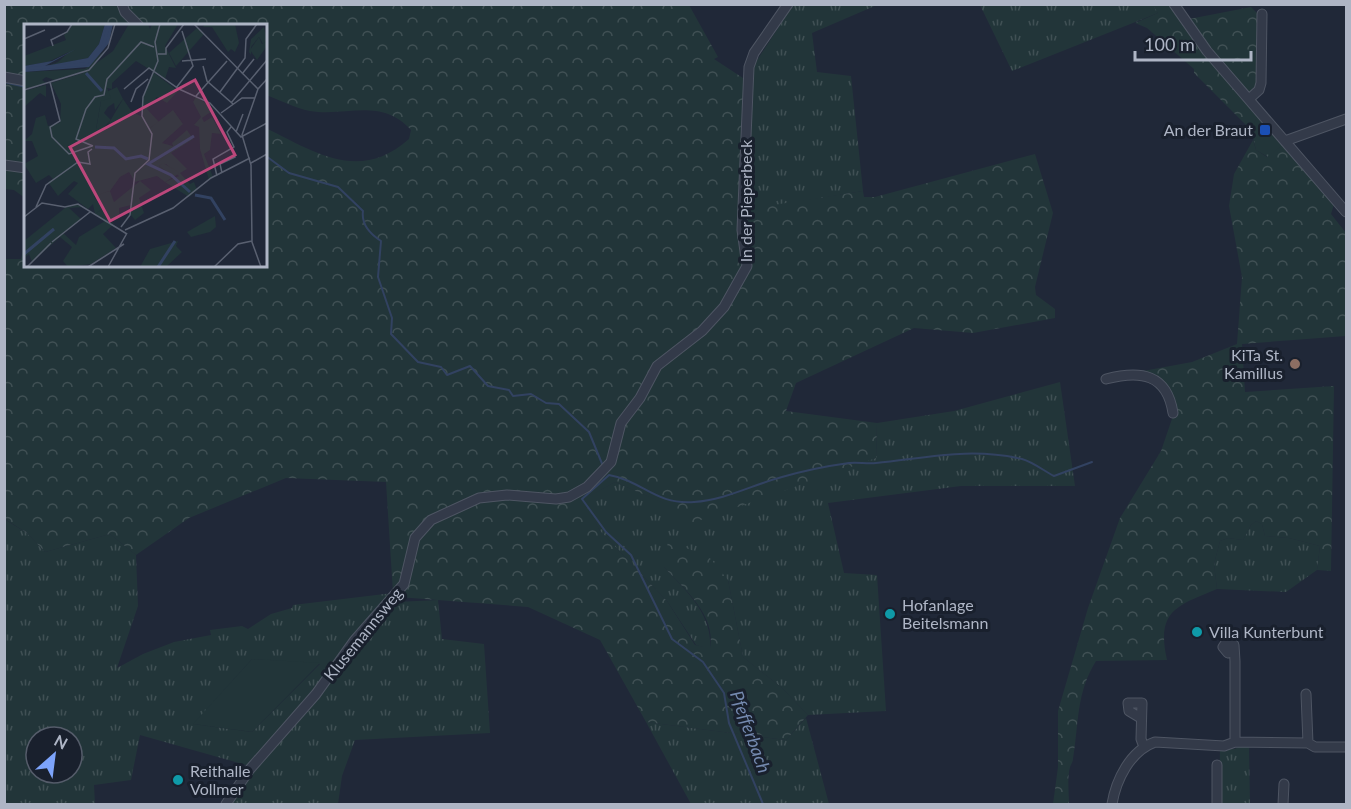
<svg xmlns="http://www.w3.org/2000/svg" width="1351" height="809" font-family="Lato,sans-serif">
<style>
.grass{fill:url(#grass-tufts);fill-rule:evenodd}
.forest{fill:url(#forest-crowns)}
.pitch{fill:#223539}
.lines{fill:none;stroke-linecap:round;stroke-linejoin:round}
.stream{stroke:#324261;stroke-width:2}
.street-casing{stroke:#4e5563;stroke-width:11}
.street{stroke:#333a49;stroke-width:9}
.transit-dot{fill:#1a4fb4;stroke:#19202d;stroke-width:2}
.education-dot{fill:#8d6e63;stroke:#19202d;stroke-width:2}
.culture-dot{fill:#0f9aa8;stroke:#19202d;stroke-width:2}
.labels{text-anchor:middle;stroke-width:6;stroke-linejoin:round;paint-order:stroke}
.poi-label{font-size:16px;fill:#aeb5c5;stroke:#19202d;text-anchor:start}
.street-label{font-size:16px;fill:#aeb5c5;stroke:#19202d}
.water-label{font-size:18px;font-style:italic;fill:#7489af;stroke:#19202d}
.inset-river{fill:none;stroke:#324261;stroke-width:3}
.inset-road{fill:none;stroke:#596070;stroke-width:1.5}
.view{fill:#bc477b;fill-opacity:0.15;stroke:#bc477b;stroke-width:3}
.inset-edge{fill:none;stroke:#aeb5c5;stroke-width:3}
</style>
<defs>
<pattern id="grass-tufts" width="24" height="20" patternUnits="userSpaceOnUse" patternTransform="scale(1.5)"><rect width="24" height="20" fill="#223539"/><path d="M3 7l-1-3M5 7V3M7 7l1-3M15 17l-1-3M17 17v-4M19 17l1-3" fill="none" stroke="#405054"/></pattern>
<pattern id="forest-crowns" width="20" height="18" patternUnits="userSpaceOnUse" patternTransform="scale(1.5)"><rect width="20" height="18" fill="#223539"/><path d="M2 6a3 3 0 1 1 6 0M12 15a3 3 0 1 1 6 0" fill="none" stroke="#405054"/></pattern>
</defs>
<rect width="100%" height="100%" fill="#202838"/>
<path class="grass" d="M1153,4L1158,13L1012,71L980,5Z
M793,5H877L812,33L817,72L851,76L863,191L748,210L752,68Z
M1259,112L1285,143L1268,157L1256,150L1251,130Z
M1060,382L1075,486H961L828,503L844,573L877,575L886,711L808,715L782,688L743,657L728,580L664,567C686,591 713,614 710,649L696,645L667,601L600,531L582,500L615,482L664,503L876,458L877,423L954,411Z
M4,519L27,533L45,552L110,534L136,555L138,606L117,668L143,654L174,642L211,635L210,630L242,626L248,629L271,614L292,608L293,605L393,593L396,602L438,600L442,639L484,644L490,733L355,740L342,776L338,804H230L253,767L140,735L131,780L94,785L95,804H5ZM252,659L320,664L252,732L194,724ZM36,737H72V773H36Z
M1256,521L1262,524L1265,536L1289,538L1320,546L1317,570L1286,592L1217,589L1214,564L1220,541L1228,538L1243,540L1251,525Z
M806,718L829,804H691L646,722L786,740Z
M1240,746H1249L1250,804H1219L1220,749H1235Z"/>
<path class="forest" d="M5,5H689L718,57L714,59L746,80L741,210L863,191L864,197H875L1035,154L1053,213L1035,287L1036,295L1055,309V318L973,333L914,328L796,383L786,411L877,423L876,458L684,526L663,503L615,482L583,500L600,531L667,601L695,645L710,648C716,615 685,590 664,567L668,541L709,557L728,580L743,657L782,688L808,715L786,740L646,722L600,640L528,607L398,597L393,593L386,482L286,478L189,518L136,555L110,534L45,552L27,533L5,519V259H21L25,241L26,266H266V128C314,152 360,183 409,139L411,130C381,97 347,117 310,111C295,108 280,100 266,95V26H26L25,198L14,190L5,189Z
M1153,5H1173L1184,20L1251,7L1261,17L1260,83L1249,98L1259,112L1251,130L1194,73V69L1147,28L1135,23L1158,13Z
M1253,140L1256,150L1267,157L1285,143L1335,201L1331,214L1346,233V336L1242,344L1245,392L1334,386L1331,571L1317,570L1320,546L1289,538L1265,536L1262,524L1256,521L1251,525L1243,540L1228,538L1220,541L1214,564L1217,589C1176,606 1156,611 1167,660L1096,661C1076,693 1079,723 1073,759C1073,762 1071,764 1070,767C1067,778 1069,793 1069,804H1053L1058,767V711L1088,608L1120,518L1161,451L1174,413L1156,379L1143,371L1192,362L1237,344L1242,277L1229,206L1234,174Z"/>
<path class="pitch" d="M252,659L320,663L252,732L193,724Z"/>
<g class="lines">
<path class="stream" d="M4,82L26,87
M266,156L289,173L338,187L363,211C361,225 370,234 381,241L378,277L392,318L391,334L418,362L441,367L447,375L470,366L488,386L509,390L513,396L531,394L546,403L559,404L589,432L603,466
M763,804L729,723L724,693L703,662L672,639L631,555L606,532L582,499L609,475C643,481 655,505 694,502C725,500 752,485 782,477C803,471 827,466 849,463C858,462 867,464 876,463C927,458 970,447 1022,459C1033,462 1044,471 1054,476L1092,462"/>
<defs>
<path id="street" d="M122,4L125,12L139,26
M1174,4L1207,51L1346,212
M4,77L26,81
M1249,99L1259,90L1261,83L1262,14
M1285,141L1346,119
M4,165L26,168
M1106,379C1141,370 1167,374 1173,413
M1234,648L1228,653L1223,647L1227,641L1234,645L1235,661V742
M1306,694L1308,743
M1139,717L1129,711L1128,703H1142L1141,739L1144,747
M226,804L250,769L316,694L354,641L404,584L415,538L431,520L479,498L507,495L556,499L569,497L587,487L611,462L621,423L640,398L657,366L702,331L724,307L747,266L742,230L749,67L754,53L788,4
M1112,804C1116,780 1130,751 1155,742L1224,746L1235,742L1308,743L1315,747H1346
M1217,804V765
M1283,804L1284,784"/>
</defs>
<use href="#street" class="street-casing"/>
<use href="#street" class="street"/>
</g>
<rect class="transit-dot" x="1259" y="124" width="12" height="12" rx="3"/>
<circle class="education-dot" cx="1295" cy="364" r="6"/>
<g class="culture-dot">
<circle cx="890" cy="614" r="6"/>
<circle cx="1197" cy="632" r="6"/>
<circle cx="178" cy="780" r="6"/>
</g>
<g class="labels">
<g class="poi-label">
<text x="1253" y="136" text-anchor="end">An der Braut</text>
<text x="1283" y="361" text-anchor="end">KiTa St.<tspan x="1283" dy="18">Kamillus</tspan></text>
<text x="902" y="611">Hofanlage<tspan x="902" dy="18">Beitelsmann</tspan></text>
<text x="1209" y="638">Villa Kunterbunt</text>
<text x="190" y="777">Reithalle<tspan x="190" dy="18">Vollmer</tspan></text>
</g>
<g class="street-label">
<text transform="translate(746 201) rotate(-90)" y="6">In der Pieperbeck</text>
<text transform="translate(363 634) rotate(-51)" y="6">Klusemannsweg</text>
</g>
<g class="water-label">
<text transform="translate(750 732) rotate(70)" y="6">Pfefferbach</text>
</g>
</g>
<g transform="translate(24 24)">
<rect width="243" height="243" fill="#202838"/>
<path d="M49,0H81L75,20L64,34L21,43L34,38L45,28L24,38L0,42V32L42,16L40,11ZM173,4L180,10L152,42L145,29ZM129,48L154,67L143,79L133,73L123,85L135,98L125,105L119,92V73ZM93,63L99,75L91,86L90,79L84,83L80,89L87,96L76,107L72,105L77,77L82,68ZM163,106L169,115L147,129L163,145L156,149L166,160L170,158L173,166L165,173L141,158L155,152L142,140L135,142L142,148L124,140L149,122L148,119ZM116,157L127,166L115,174L120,189L111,196L107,191V181L95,184V194L86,198L90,200L79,210L92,224L67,240L44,243L39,237L48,223L36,213L8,238L5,230L0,234V217L41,184L52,180L59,183L45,184L57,195L39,209L52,221L55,213L81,197L71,190L78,185L72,170L86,167L90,178ZM191,192L192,203L186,208L167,213L163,208Z" fill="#223539"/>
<path d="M105,0H124L126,5L128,0H154L141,22L152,44L145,43L141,55L112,37L88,59V65L83,64L87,74L77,77L72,105L82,104L99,75L108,88L119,93L125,105L149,86L159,100L138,119L149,122L135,138L125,140L143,148L135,142L139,139L156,149L141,158L133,152L111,158L105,148L96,153L86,167L70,172L78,185L71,190L69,180L64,185L44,170L54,159L50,157L34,172L24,158L29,155L25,151L12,159L0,140L14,132L8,117H0L8,110L12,94L21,91L24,102L36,99L37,80L27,59L59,49L89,27ZM181,0H211L215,19L211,28L207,25L204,28L188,3H179ZM240,3L243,17L239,20L235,13L227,23V31L225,28L227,15ZM80,27L71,39L63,46L30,56L22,53L18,56L22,59L0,65V48L61,45ZM22,61V73L16,69L0,83V67ZM172,73L191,85L178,94L180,98L188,93L197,110L188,109L186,126L180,130L189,153L185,156L176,125L175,103L170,101L177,93L169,78ZM154,217L152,222L158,228L142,243H116L126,225Z" fill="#223539"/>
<path d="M235,13L238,20L243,17V22L233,36L226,26Z" fill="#223539"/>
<path d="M81,0H89L85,19L65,43L0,48V42L28,37L52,25L21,42L64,34L75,20Z" fill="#324261"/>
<path class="inset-river" d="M0,45L61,40L79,23L85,0M62,49L78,67M71,123L90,124L102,135L117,132L124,135M166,168L147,151L124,140L170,112M171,171L187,174L201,196M0,230L30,205M134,243L151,217"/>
<path class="inset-road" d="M170,0L234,65M0,15L21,6M29,22L27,16L43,8L48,0M134,30H142V24L160,0M158,37L182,35M179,42L183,57L209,80M218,50L230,35M26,58L36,97L26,103L28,113L45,130L68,122M152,64L169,42L158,7M100,65L125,44L155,65L186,79L217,113L243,99M0,66L65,46L84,24L91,0M196,68L221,34L222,15L233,0M172,72L203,37M107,78L112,65L124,55M207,79L243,36M197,89L218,74H231M212,108L219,90M69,122L52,115L62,85L71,73L80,71L83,55L117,18L130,23M227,139L243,130M198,149L196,140L211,133L208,125M193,152L189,135L210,123L203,108L207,103M12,183L22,161L54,138L66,140L64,128L68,125M0,193L18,179L41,183L54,180L103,210M97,203L106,191L111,149L125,136L128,110L118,92L119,73L134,37L131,18L136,0M101,206L149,184L187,154L226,134M28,218L66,188M3,243L27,219M64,243L100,220M84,243L103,209M190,243L214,220L228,217M237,243L228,218L227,141L218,111L234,65L243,55"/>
<path class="view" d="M171,56L211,131L86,197L46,123Z"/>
<rect width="243" height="243" class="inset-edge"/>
</g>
<rect width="1351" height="809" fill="none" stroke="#aeb5c5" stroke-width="12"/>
<g transform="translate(54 755) rotate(28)"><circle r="28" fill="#19202d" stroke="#555c6a" stroke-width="1.5"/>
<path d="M0-4.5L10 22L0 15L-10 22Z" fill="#7da4fb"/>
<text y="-9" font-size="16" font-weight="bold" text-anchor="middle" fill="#aeb5c5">N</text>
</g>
<path d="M1135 51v9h116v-9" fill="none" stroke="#aeb5c5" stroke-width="3"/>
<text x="1144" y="51" font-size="18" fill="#aeb5c5" stroke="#19202d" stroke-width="4.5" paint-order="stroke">100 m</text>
</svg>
